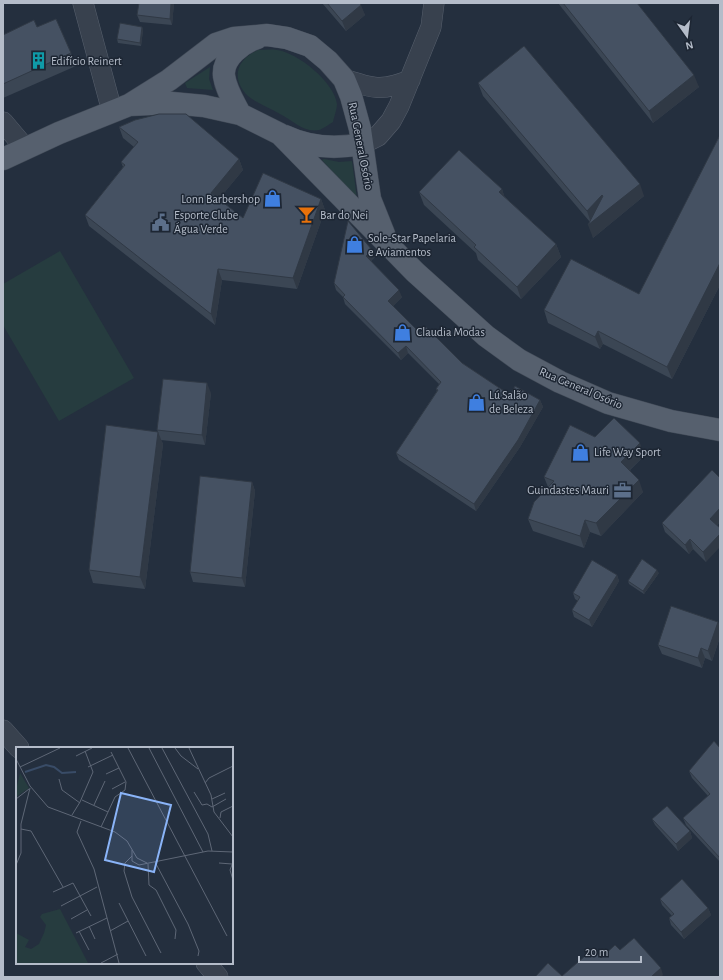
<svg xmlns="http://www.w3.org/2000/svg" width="723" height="980" font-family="'Alegreya Sans',sans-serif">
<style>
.green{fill:#263c3f}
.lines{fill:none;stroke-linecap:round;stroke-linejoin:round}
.minor-casing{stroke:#565f6c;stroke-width:21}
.major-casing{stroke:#414a57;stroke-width:23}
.minor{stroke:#38414e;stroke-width:20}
.major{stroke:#56606e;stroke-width:22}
.wall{fill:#3b4654}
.shaded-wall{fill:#303945}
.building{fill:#455162;stroke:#303945}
.labels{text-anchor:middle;stroke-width:3;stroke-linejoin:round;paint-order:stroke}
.poi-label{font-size:12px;fill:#b4bcc9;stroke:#1d2633;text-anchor:start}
.street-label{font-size:12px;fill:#b4bcc9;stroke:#1d2633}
.inset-river{fill:none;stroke:#394c67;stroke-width:2}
.inset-road{fill:none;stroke:#5e6776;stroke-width:1}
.view{fill:#8ab4f8;fill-opacity:0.15;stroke:#8ab4f8;stroke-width:2}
.inset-edge{fill:none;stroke:#b4bcc9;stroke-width:2}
</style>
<rect width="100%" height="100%" fill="#242f3e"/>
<path class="green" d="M258,50C264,50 271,49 277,50C298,53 334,82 337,104C337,109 334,117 333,122C329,124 323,129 319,130C304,133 292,120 280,114C270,108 256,103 248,96C230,78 237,59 258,50Z
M210,67L209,79L213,90L187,88L185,83Z
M324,159L339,162L352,161L357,199L322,160Z
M60,251L134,378L59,421L3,325V284Z"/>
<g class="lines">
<defs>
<path id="minor" d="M83,3L112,111
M344,79C371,88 382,92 410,80
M3,122L25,148
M362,144L378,136L391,121L399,106L431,27L434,3
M3,730L19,748
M206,963L218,977"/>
<path id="major" d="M129,105L172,103L204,106L240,114L280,134L415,272L486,336L519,360L560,382L608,403L671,421L720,430
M240,114C234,102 226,90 224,76C222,58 242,43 257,38
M285,136C310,148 335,149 362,144
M3,159L59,133L129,105L169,80L216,44L234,38L267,35L287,38L310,46L328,61L344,79L351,96L360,129L370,199L384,234"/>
</defs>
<use href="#minor" class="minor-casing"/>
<use href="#major" class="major-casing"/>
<use href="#minor" class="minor"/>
<use href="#major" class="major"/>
</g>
<path class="wall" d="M139,3H174L172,25L140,22L137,15Z
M322,3H359L365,15L346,31Z
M558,3H637L699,87L653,123Z
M37,27L71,53L76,66L3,98V35Z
M142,27L143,30L141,46L118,43L117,39Z
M478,83L644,196L593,238L590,222L483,96Z
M119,127L239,159L243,170L219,199L243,218L321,199L325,210L297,289L222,280L215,325L89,226L85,215L123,167L121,162L134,147L123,138Z
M720,135V285L672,379L603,344L600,349L548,323L544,310L639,294Z
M502,189L504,196L556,244L561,257L521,299L478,260L476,253L424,205L419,192Z
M372,250L375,257L371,261L402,297L393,306L420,333L462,363L510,395L540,400L543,407L520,447L476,511L399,460L396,453L437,391L436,389L439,384L408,353L401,360L345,304L343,297L336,290L334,283Z
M211,393L205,445L161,440L163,444L145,589L93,583L89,570L158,431L157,430Z
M595,437L644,456L630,470L643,492L601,536L590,532L584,548L533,531L528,519L548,487L544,477Z
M720,478V522L717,525L706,562L693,549L689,554L665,532L662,523Z
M252,482L255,491L245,587L193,582L190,572Z
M659,573L644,594L629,584L628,581Z
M617,575L619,581L592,627L574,617L572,610L578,601L575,599L573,593Z
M718,622L720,628V637L712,661L705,658L702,668L662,654L658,645Z
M720,748V862L686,825L683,818L708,796L692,778L689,771Z
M652,819L690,831L692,838L678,851L655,825Z
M660,899L708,908L711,915L684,939L671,925L669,918L672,916L662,905Z"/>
<path class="shaded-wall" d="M171,3H174L172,25L170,19Z
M361,5L365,15L346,31L342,21Z
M142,27L143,30L141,46L140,43Z
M694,75L699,87L653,123L649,111Z
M239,159L243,170L215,204L211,193Z
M640,184L644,196L593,238L588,225L591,223L587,211L602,195L606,208Z
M502,189L506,201L499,192Z
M321,199L325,210L297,289L293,278Z
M556,244L561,257L521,299L517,287Z
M372,250L375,257L368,263L366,256Z
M720,263V285L672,379L667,367Z
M218,269L222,280L215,325L211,314Z
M399,290L402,297L391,308L388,301Z
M598,331L603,344L600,349L595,337Z
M406,346L408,353L401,360L398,353Z
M207,383L211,393L205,445L202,435Z
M540,400L543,407L520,447L476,511L474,504Z
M158,432L163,444L145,589L140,577Z
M640,443L644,456L625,474L621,462Z
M639,480L643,492L601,536L596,523Z
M252,482L255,491L245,587L242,578Z
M720,508V522L714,528L710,519Z
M585,520L590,532L584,548L580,536Z
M720,534V547L706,562L703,552Z
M690,539L693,549L689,554L685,545Z
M657,570L659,573L644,594L643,591Z
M617,575L619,581L592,627L589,620Z
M718,622L720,628V637L712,661L708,651Z
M701,648L705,658L702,668L698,658Z
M690,831L692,838L678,851L676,844Z
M708,908L711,915L684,939L681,932Z
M661,968L663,975L661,977H651Z"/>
<path class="building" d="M139,3H171L170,19L137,15Z
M327,3H359L361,5L342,21Z
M563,3H637L694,75L649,111Z
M56,19L71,53L3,84V35L34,20L37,27Z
M120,23L142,27L140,43L117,39Z
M524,46L640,184L588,225L603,196L602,195L587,211L478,83Z
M159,114H186L239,159L211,193L243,218L263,173L321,199L293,278L218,269L211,314L85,215L125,165L121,162L138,142L119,127L135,120Z
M720,135V263L667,367L598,331L595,337L544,310L571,259L639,294Z
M459,150L502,189L499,192L556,244L517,287L474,247L476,245L419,192Z
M348,221L372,250L366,256L399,290L388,301L420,333L426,327L462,363L510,395L515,386L540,400L518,440L474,504L396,453L438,390L436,389L441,382L406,346L398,353L343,297L345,295L334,283Z
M163,379L207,383L202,435L157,430Z
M614,418L640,443L621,462L639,480L596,523L585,520L580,536L528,519L534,502L554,481L544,477L570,425L595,437Z
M106,425L158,432L140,577L89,570Z
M712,470L720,478V508L710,519L720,528V534L703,552L690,539L685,545L662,523Z
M200,476L252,482L242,578L190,572Z
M642,559L657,570L643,591L628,581Z
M592,560L617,575L589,620L572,610L580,597L573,593Z
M671,606L718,622L708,651L701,648L698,658L658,645Z
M714,741L720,748V858L683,818L710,794L689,771Z
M667,806L690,831L676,844L652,819Z
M682,879L708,908L681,932L669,918L674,914L660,899Z
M634,938L661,968L651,977H535L548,963L562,976L593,949L601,958L615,945L620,950Z"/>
<defs>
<symbol id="building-bare" viewBox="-9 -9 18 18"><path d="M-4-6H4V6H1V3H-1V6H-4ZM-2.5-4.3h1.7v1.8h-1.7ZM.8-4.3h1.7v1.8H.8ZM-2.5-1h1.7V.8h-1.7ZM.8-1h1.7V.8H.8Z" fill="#0f9aa8" stroke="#1d2633" stroke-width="2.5" paint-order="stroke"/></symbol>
<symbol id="shop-bare" viewBox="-9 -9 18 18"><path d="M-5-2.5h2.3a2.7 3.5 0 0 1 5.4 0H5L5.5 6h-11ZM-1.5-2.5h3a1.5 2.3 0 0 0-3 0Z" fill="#3f7fe0" stroke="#1d2633" stroke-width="2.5" paint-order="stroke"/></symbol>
<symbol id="bar-bare" viewBox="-9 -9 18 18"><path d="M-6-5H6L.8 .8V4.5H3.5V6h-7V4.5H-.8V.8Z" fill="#e8710a" stroke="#1d2633" stroke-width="2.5" paint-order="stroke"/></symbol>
<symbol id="civic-bare" viewBox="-9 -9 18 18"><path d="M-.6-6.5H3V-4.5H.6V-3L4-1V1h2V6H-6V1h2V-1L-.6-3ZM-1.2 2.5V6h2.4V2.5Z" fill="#5c6f8a" stroke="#1d2633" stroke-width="2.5" paint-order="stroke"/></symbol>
<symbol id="office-bare" viewBox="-9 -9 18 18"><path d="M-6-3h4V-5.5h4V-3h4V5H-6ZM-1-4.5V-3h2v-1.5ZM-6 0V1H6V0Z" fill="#5c6f8a" stroke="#1d2633" stroke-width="2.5" paint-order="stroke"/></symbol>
</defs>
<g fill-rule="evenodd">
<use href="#building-bare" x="26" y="48" width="25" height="25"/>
<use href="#shop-bare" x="260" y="186" width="25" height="25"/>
<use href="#bar-bare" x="294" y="202" width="25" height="25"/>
<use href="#civic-bare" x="148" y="210" width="25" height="25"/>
<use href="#shop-bare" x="342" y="232" width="25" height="25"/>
<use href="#shop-bare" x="390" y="320" width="25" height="25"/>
<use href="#shop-bare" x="464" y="390" width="25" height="25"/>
<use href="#shop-bare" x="568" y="440" width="25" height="25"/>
<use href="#office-bare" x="610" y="478" width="25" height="25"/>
</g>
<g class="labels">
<g class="poi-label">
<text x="51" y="65">Edifício Reinert</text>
<text x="260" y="203" text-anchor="end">Lonn Barbershop</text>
<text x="174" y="219">Esporte Clube<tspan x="174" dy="14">Água Verde</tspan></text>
<text x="320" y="219">Bar do Nei</text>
<text x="368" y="242">Sole-Star Papelaria<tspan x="368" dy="14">e Aviamentos</tspan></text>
<text x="416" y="336">Claudia Modas</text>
<text x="489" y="399">Lú Salão<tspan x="489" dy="14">de Beleza</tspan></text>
<text x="594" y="456">Life Way Sport</text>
<text x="609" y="494" text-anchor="end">Guindastes Mauri</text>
</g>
<g class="street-label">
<text transform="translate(361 146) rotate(79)" y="4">Rua General Osório</text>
<text transform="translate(581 388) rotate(23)" y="4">Rua General Osório</text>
</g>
</g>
<g transform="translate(16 747)">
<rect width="217" height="217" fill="#242f3e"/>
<path d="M4,26L13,41L0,50V43ZM44,162L72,216H0V186L13,193L9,200L15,202L23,197L28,186L30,178L24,170L26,167Z" fill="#263c3f"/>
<path class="inset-river" d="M9,25L30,18L38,20L46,26L60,25"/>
<path class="inset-road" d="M112,1L211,189M133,1L187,105M146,1L192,87L196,104M159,1L165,9L182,22M173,1L195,48L198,65L217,90M60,9L76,1M0,12L14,39L32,60L99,85L111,94L121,111L131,116M4,20L44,1M72,20L97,8M90,27L103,21M43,32L46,43L64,56M189,36L193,31L217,19M96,42L109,35M178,45L186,58L191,57L196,60L210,52M0,52L13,42M196,52L209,46M66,53L92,65M78,58L89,34M56,68L64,55L77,25L69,4M204,71L205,65L217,59M65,74L61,85L78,122L103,216M85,80L99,50L109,43L110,35L95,5M5,82L15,84L47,140M116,103V114L123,118L192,104L217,105M116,109L109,116L108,124L116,150L145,206M139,115L172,177L183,204L182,209M217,115L214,123L217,133M203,116L216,117M132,117L133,138L140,143L160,183L159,192M0,118L5,106V77L14,41M37,145L57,136L75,169M103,156L130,209M45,159L81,140M55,172L71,163M73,179L79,192M63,184L73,203M94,184L112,174M60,186L91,171M85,216L102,207"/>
<path class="view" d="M105,46L155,58L138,125L89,113Z"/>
<rect width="217" height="217" class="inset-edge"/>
</g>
<rect width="723" height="980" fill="none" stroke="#b4bcc9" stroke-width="8"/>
<g transform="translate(687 36) rotate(166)" stroke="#1d2633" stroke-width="3" paint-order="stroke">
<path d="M0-3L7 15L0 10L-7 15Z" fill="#b4bcc9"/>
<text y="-6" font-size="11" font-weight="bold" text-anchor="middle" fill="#b4bcc9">N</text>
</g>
<path d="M579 956v6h62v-6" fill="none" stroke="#b4bcc9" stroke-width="2"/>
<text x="585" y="956" font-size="12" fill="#b4bcc9" stroke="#1d2633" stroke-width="3" paint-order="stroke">20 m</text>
</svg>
